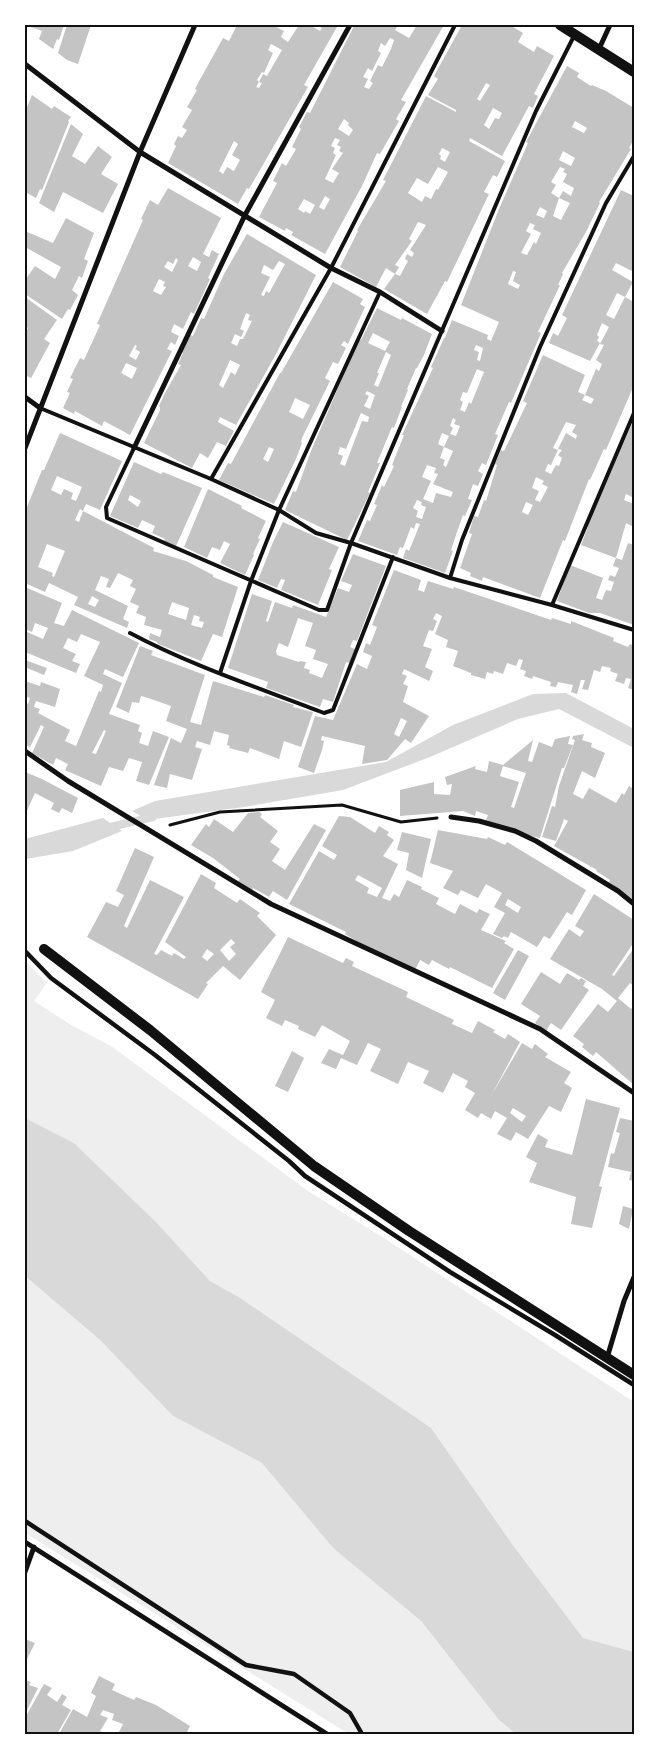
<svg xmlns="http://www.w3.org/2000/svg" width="659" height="1759" font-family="'PT Sans',sans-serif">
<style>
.green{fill:#eee}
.water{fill:#d9d9d9}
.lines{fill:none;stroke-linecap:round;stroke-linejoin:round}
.stream{stroke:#d9d9d9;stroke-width:8}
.building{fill:#c4c4c4;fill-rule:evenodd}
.path{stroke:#111;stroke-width:3}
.service{stroke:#111;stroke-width:4}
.pedestrian{stroke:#111;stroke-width:4.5}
.minor{stroke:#111;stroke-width:5}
.secondary{stroke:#111;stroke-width:10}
.neatline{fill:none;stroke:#111;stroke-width:2}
</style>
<rect width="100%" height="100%" fill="#fff"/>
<path class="green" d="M25,961L47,983L34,1001L71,1025L111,1046L308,1191L387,1240L634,1402V1652L583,1638L512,1544L237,1296L210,1281L156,1222L74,1143L25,1118Z
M25,1276L100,1340L173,1416L262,1463L333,1548L421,1621L499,1720L516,1734H349L25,1533Z"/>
<path class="water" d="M566,693L634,729V748L559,709L518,719L430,757L343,790L244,807L147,820L132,811L155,801L386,762L453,725L533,694Z
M103,818L122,831L73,851L25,859V839Z
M25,1118L74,1143L156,1222L210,1281L237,1296L431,1428L512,1544L583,1638L634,1652V1734H516L499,1720L421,1621L333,1548L262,1463L173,1416L100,1340L25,1276Z"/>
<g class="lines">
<path class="stream" d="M106,828L153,817"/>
</g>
<path class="building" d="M32,25H64L59,40L57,39L53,49L39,39L42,31L31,27Z
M67,25H91L78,64L67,60L58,53Z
M237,25H277L276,27L284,31L281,37L288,42L299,25H310L320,31L322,28L317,25H338L304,85L308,87L249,189L247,188L238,204L168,163L176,146L174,144L178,136L182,138L187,130L182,127L192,110L187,107L197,90L195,89L197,85L223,38L229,41ZM271,44L282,50L267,76L263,74L259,82L262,83L259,88L256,87L259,82L257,80L262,72L264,73L273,53L268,50ZM234,141L238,144L232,155L240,160L234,171L227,167L223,174L219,171Z
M352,25H398L395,30L409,38L417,25H444L401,100L406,102L396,119L399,121L380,154L377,153L362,186L325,254L291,235L293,232L286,228L285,231L259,217L277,183L273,181L282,163L286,166L296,149L292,147L301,129L299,127L307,112L310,113L354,26ZM390,38L394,40L391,49L382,67L378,65L370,81L373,83L369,89L364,87L368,79L363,77L368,68L372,71L381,53L378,51L381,43L385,46ZM344,119L349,123L348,125L353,130L349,136L338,129ZM335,138L340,140L337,145L341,147L339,151L343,153L332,169L339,173L333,183L325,179L336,155L333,153L335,148L331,146ZM325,196L330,199L324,210L319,207ZM304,199L315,205L310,214L305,211L304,213L298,209Z
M462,25H510L523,33L518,42L534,52L537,46L554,56L534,94L538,96L533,108L529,106L502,156L470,138L469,141L505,161L497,177L493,175L484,192L489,194L447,282L445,281L427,314L384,289L395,274L400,276L408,261L405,259L407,254L412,257L414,253L410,250L426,225L418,222L409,239L412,241L395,265L399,267L395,274L386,268L376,287L340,267L358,231L357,230L386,181L383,180L426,96L456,112V110L428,95L438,79L434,76ZM486,83L490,85L480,101L477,99ZM493,108L502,113L499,119L495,118L489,129L484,125ZM442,148L450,152L445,162L440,159L441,156L439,154ZM438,167L448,172L438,190L436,189L431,199L425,196L422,202L408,193L417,178L428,184Z
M567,66L579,73L577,77L591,86L592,85L606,91L634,108V139L629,148L631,149L599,202L600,203L586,232L562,273L563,274L558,285H560L538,332L541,333L511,403L509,402L495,434L498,435L486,465L482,463L478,471L483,474L478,486L473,484L468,499L472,500L465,516L463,515L457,532L451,550L453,551L445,573L403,558L406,549L409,551L420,524L416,523L414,529L411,527L403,548L400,547L397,555L358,541L367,520L370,521L377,505L374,504L382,485L384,487L394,466L392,465L404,435H402L433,368L431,367L444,338H445L452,320L488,335L487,339L491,341L499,322L461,305L499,209L528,143L526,142ZM575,121L587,128L584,133L572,127ZM563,151L575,158L571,166L559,160ZM560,167L565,169L563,172L567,174L563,182L574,188L571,196L563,191L559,198L570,203L561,220L553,216L559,198L551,193L556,185L551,182ZM540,207L547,211L544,218L536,215ZM530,223L535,225L533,229L541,233L536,244L534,242L527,255L521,253L531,234L526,231ZM513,271L516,272L513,281L520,285L518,289L508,284ZM476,345L483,348L480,361L477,360L479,352L474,350ZM477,369L484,372L471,404L469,402L465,412L460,410L463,402L460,400L463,392L467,393ZM453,418L456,420L454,424L460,426L456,436L450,434L453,428L450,426ZM442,433L449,436L444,447L453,451L446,467L443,465L445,460L440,458L444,447L438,444ZM427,465L436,468L434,473L438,474L433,484L453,492L451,497L436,493L433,503L423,499L431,481L422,477ZM417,500L422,502L421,505L426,507L422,519L416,517L418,511L413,508Z
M32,95L52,109L54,106L71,117L68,121L69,122L42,190L40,189L36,198L25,192V112Z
M71,124L83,134L72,156L85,164L98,146L112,157L101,174L118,184L103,213L63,192L54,212L39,203Z
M168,188L221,218L203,254L209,257L212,250L219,254L208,278L210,279L194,314L191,312L183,329L174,324L171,332L179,336L175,345L171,342L167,349L172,351L130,435L104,421L102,426L75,411L74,414L63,408L70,393L67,392L73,379L70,378L80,358L84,360L100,325L97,324L143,220L141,219L150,200L158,205ZM193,257L201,262L197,271L188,266ZM176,258L178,260L172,272L164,267L168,261L173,264ZM159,279L165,282L163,286L166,287L161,295L153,291ZM135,345L137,346L135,349L140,352L136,360L129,356ZM126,363L137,368L132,379L121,373Z
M621,190L634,196V272L616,263L612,270L633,282L625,297L617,293L606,315L614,319L625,297L634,302V385L606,450L604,449L590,480L589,479L565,541L563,540L540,598L483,577L482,581L470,576L471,573L460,568L472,534L469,533L474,516L478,517L484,500L486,501L497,465L495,464L501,450L504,451L527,403L523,401L543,355L585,375L578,392L585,395L582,400L591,404L594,399L585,395L596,369L599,371L602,364L596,360L604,345L600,344L601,342L609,327L602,323L597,335L599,337L597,341L600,343L590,361L549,343L553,333L558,336L567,318L562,315ZM566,422L576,425L572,432L577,435L576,439L566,433L558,449L562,450L558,455L562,458L559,466L556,465L551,474L545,471L548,464L551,465L558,450L553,448ZM536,477L544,481L542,484L548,487L540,502L535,500L539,491L532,488ZM526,502L533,505L528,515L522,512Z
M66,218L94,233L84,259L88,261L82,278L79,276L72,290L78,295L70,310L68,309L62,319L25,294V278L26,279L35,266L55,279L61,267L25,247V231L53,243Z
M247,234L316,275L275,356L236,425L220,417L218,422L234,431L226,446L217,442L208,458L200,453L192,468L144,443L160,410V407L159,406L165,393L181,365L178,364L183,353L181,352L190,335L193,336L201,318L204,319L224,274ZM279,261L285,264L269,293L266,291L264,296L261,295L270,277L261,273L264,265L273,270ZM246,313L250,315L248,320L252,321L243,339H240L237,346L231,343L235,334L241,337L244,331L240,329ZM230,360L240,365L235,375L231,372L223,388L219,385Z
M333,282L363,299L360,304L365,307L348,344L344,341L341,345L346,348L338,364L333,362L325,378L330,381L302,438L301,442L302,443L296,459L274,504L219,480L228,463L231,464L280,373H281ZM295,398L310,405L303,419L289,412ZM269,447L274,449L268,462L263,459Z
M25,297L57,320L44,339L50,343L31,378L25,375V329L27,330L28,328L25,326Z
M377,308L401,320L402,318L432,334L424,355L417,368H416L407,389L408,390L401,407H402L394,428L392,427L377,463H380L368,492L370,493L347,540L285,510L293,491L296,492L311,451L359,339L361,340ZM373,333L390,342L385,351L368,343ZM386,352L391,355L378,387L374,385L379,373H377ZM367,391L375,395L370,409L364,406L369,396L365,394ZM361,413L369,417L368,422L362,421L345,466L340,464L343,456L338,454L340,447L346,449Z
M634,419V498L626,494L624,500L634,504V527L626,523L616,558L581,545L588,527L586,526L593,510L594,511Z
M60,433L122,461L100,510L86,504L83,511L80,509L75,520L79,522L83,511L154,548L153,551L186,561L213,575V577L238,587L222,637L213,634L201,661L158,644L157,642L149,639L150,633L160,637L162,630L144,625L146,617L136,613L139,606L130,602L136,589L130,586L133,580L118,573L110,588L106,587L109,579L101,576L95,590L128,606L123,619L129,622L127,628L74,605L78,597L49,583L45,592L25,583V512L42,470H44ZM57,476L82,487L76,501L71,499L73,493L64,489L61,495L51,490ZM47,544L65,551L54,577L52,576L53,573L38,567ZM92,596L99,600L95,607L88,604ZM172,602L189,608L186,620L168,614ZM194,615L200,617L199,621L204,622L202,628L191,625Z
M134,462L161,474L163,472L202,488L176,546L164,541L165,539L152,533L155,526L142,520L138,528L110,516ZM130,495L141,501L138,507L128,500Z
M208,489L242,506L241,508L266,521L258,538L260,539L253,554L254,555L245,575L220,563L230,544L224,541L220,550L212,547L207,558L184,547Z
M283,522L339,547L329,569L332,570L318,605L281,590L285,580L281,579L277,588L258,580L273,542Z
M628,543L634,545V625L600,613H589L557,601L570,565L603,578L596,598L602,600L606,590L611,591L614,582L608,580L610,575L615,577L619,568L613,566L616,558L622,560Z
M353,554L386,566L357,641L353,640L350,647L355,649L350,663L346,662L333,702L323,699L320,707L266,688L268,682L228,668L252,594L272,601L266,621L268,622L275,602L292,608L293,605L326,617L338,588L349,592L352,585L341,581ZM298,618L313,623L305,646L316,650L313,659L328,664L322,678L309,673L310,670L304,668L306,662L300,661L299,662L277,655L276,651L279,643L288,647Z
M394,570L421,580L418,590L424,592L428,581L453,589L454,587L551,620L552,618L571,624V621L614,638L613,641L628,647L630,644L634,646V690L628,688L631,679L626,678L624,684L615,681L618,674L610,671L611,668L602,666L600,672L594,670L588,690L582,689L585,680H581L577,694L571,692L573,685L558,682L556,687L550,686L551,682L533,676L532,679L524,676L526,671L520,669L523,660L519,659L516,666L507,663L503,674L494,671L493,674L487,672L485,679L471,675V673L453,666L458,651L446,647L448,640L435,634L442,616L436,613L433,619L437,621L433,631L429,630L423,646L432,649L425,667L433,671L429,681L404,669L402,674L407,676L403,684L408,686L403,702L429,716L411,743L405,739L387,760L362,764L365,746L322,736L321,740L324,741L322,750L314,773L298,767L315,716L333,720L357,664L367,669L372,656L363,652L366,643L370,645L377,627L372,625ZM401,718L407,721L399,737L394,734Z
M25,587L62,603L54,623L64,626L72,610L139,643L123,677L105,669L103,674L122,683L109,714L140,725L138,731L142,733L139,743L148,746L153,731L169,737L149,785L136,781L142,762L129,758L123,771L109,767L101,786L65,770L68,764L56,758L53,765L32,753L44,727L41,725L30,747L25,745V702L28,704L30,698L25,696V681L40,686L41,682L60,689L55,707L36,701L34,707L40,709L38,713L70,730L65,741L76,746L99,691L101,692L103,685L84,676L100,642L81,634L77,642L68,638L63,648L76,654L72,661L80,664L76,673L25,652V631L43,639L48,628L35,623L32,632L25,629ZM104,730L106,731L96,754L92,753Z
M140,646L153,651L151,655L205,675L190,722L201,725L213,681L264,697L265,695L294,705L293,707L313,712L301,747L284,741L279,759L250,748L248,753L229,748L230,746L227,745L229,735L214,731L210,745L197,741L195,747L202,749L192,780L170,774L167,788L154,785L171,738L181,743L187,729L166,721L171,706L148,698L141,696L139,703L132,702L129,713L116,707Z
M25,660L47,668L44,675L27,668L25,672Z
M584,734L582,740L592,743L591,747L605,753L595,778L582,771L573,794L583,799L589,788L616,803L622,793L624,795L629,786L634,789V900L609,882L610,880L596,871L597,870L554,846L568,821L564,819L556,841L542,837L552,806L555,807L559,786L575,740L572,739L573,736Z
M570,736L568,744L573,745L564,768H562L540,838L523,834L486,820L488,815L476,811L475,816L463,811L400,816V790L434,782V794L450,795L452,784L447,785L445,777L476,766L475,769L487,772L489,761L503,765L533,740L528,761L532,762L539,742L552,747L555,739ZM503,766L526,773L514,808L511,807L519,782L500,776Z
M25,772L42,779L78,798L72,813L62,808L59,813L51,809L54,803L35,793L25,815Z
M259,812L262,814L260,817L278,831L270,842L280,849L272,861L285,870L314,824L326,830L287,900L273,891L269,897L253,888L252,891L238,881L240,879L213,858L191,845L206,824L209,827L214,819L233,832L248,813Z
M339,816L350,817L375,833L379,826L389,832L387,835L394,840L383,856L398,864L382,898L390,901L394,894L399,897L407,880L422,887L421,889L439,898L436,904L455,914L460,904L477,913L479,909L490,914L481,930L506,941L504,943L514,949L492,988L450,967L449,969L432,960L429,965L420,960L415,970L360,943L345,934L346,932L289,904L319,851L334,860L337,855L322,846ZM358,875L382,888L377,897L367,893L369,888L355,880Z
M438,830L487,839L488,837L505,845L507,842L586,890L572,915L567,912L550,939L544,936L537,947L511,932L508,938L504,936L502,938L493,934L505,913L494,907L502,893L486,884L478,898L461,890L458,895L443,888L453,871L430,863ZM508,899L521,907L518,913L505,905Z
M402,832L431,839L422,878L406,870L409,853L397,850Z
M135,848L154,857L124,926L127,928L150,880L184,897L154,954L157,955L161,950L172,956L174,953L184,959L186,957L165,942L201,874L216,883L214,888L237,903L240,899L260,913L257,916L276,935L240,980L223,966L206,983L208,984L198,999L87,937L106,902L118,907L124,895L116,891ZM231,939L235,943L230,947L236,954L229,961L220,950ZM207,949L214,954L207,961L202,957Z
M594,894L634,920V942L612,975L614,976L634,948V986L630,983L618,998L631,1009L634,1005V1085L596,1052L593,1056L582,1047L584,1044L573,1036L598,1004L608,1012L617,1001L602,989L550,959L569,929L580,937L584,931L575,926Z
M288,937L343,963L346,958L354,962L352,966L408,992L406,997L454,1020L452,1024L472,1033L478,1021L495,1030L493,1032L505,1039L508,1034L520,1042L491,1096L522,1043L532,1049L535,1044L548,1054L545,1057L571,1072L564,1083L572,1088L561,1112L549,1106L528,1139L516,1132L511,1141L497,1134L507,1118L495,1111L491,1119L481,1113L478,1118L465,1110L475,1093L465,1087L468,1081L453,1073L443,1093L423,1083L429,1071L408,1062L398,1084L370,1071L381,1049L368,1043L357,1065L341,1058L336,1069L321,1063L329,1049L343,1055L350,1041L322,1025L315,1037L298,1029L299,1026L285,1020L282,1026L266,1018L275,1000L261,992ZM513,1108L526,1116L522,1122L510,1113Z
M518,950L529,956L505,1000L493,993Z
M541,972L560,984L567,973L579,980L581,978L586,981L583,986L589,990L561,1030L551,1023L546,1031L535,1023L540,1016L521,1004Z
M292,1051L304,1058L288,1092L275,1086Z
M586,1099L620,1108L599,1186L602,1187L592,1228L571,1224L576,1197L529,1182L537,1163L526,1157L538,1134L548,1140L545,1147L572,1155Z
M620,1118L634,1121V1181L629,1180L631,1172L608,1167L611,1153L614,1154L620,1133L616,1132Z
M623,1206L633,1209L629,1229L619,1224Z
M25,1639L35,1643L25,1663Z
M99,1676L115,1684L112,1690L134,1700L136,1697L156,1705L190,1726L186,1734H118L123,1724L112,1720L114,1714L103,1710L100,1715L108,1718L100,1731L106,1734H59L73,1709L87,1717L96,1696L91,1693Z
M25,1680L31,1682L29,1685L38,1688L25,1714Z
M44,1684L52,1688L47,1695L57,1702L62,1694L67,1697L62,1705L71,1710L57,1734H25V1718Z"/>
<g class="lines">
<path class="path" d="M170,825L220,812L342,805L401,822L437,818"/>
<path class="service" d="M40,408L211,479L279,510L316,533L351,543L450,578L552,605L634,630
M134,448L106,507L107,518L319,610H327L351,543L536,111L574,36
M211,479L331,268L455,25
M450,578L462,540L540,347L606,203L634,156
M552,605L634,413
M130,633C192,666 259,688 324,713L333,710L393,557
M220,673L251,581L279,510L380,292"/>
<path class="pedestrian" d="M25,951L51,978L155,1055L289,1161L305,1176L450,1272L555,1335L634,1385
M25,1521L246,1665L294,1674L350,1713L362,1734"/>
<path class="minor" d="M599,49L610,25
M25,64L140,152L331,268L380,292L442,331
M25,397L40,408
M25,448L140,152L195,25
M134,448L245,215L350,25
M25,751L68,781L271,904L540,1029L634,1093
M451,817L479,821L515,831L536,841L618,891L634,904
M607,1358L624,1301L634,1277
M25,1542L327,1734
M25,1572L34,1547"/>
<path class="secondary" d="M560,25L634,72
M44,949L150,1030L314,1166L409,1231L634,1375"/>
</g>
<rect width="659" height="1759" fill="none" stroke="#ffffff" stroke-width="52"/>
<rect x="26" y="26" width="607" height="1707" class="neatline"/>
</svg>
